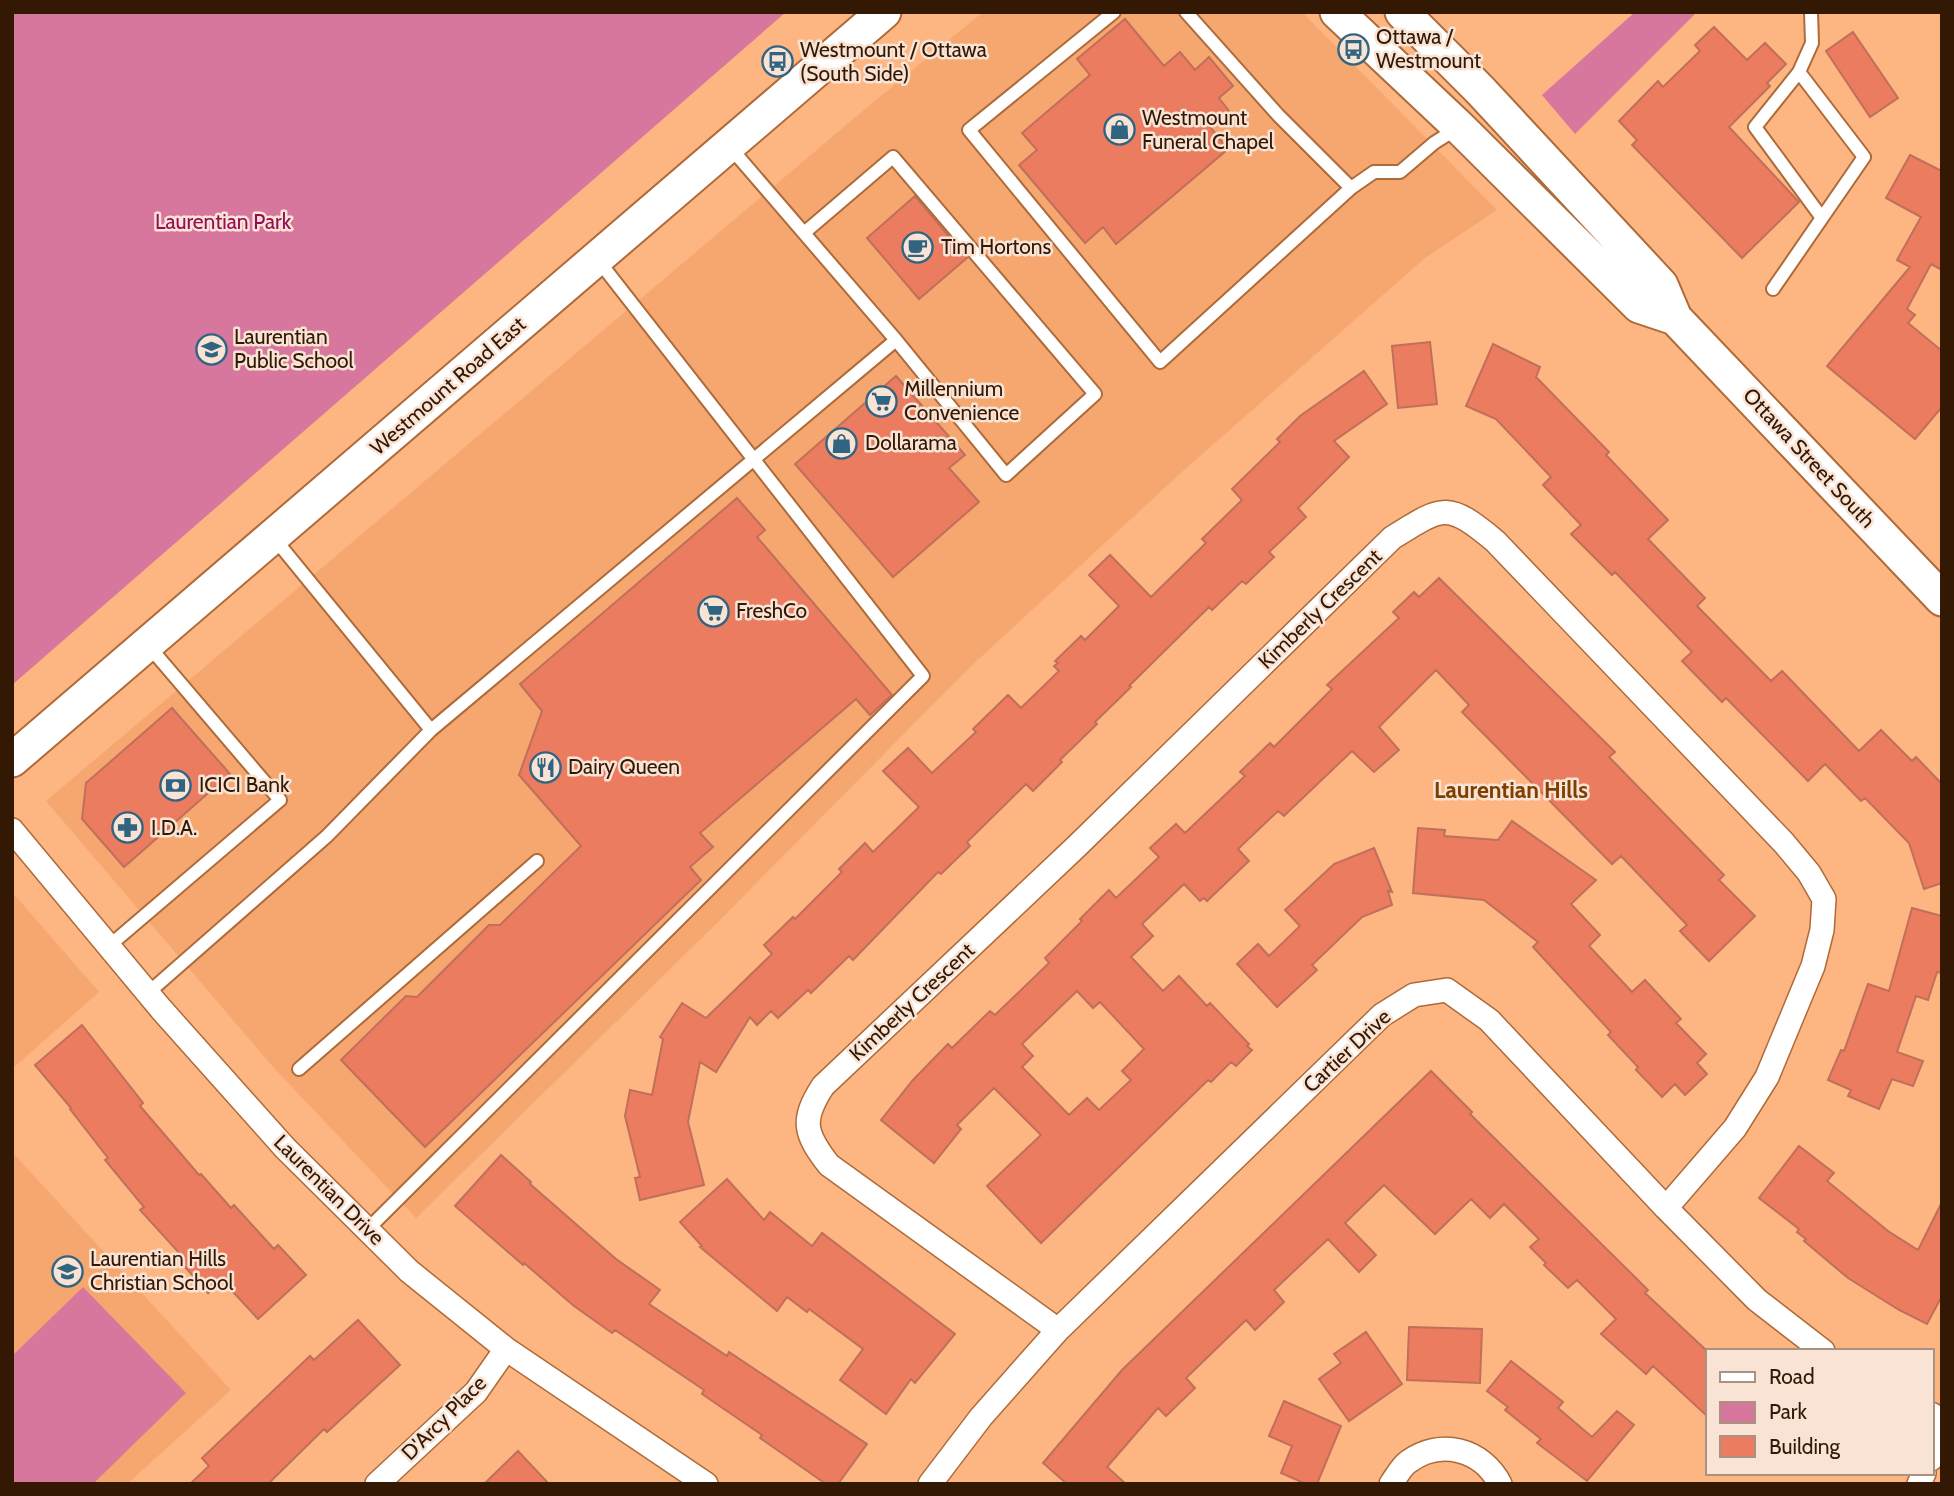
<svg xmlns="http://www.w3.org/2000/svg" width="1954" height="1496" font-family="Cabin,sans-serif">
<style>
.built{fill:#f5a76f}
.green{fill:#d8779e}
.building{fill:#ec7c5f;stroke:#c06f5a;stroke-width:2;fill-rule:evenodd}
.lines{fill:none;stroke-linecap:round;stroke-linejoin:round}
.lane-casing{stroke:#ae6b39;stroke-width:16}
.street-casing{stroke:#ae6b39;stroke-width:26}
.secondary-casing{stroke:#ae6b39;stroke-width:37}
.lane{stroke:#fff;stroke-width:12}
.street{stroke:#fff;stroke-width:23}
.secondary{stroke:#fff;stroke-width:33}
.labels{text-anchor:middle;stroke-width:5;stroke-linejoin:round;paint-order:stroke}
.poi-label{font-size:21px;fill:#331804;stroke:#f9e3d4;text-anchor:start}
.park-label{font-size:21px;fill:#950b57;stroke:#f9e3d4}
.street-label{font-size:21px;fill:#331804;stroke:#f9e3d4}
.neighbourhood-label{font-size:23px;font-weight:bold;fill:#7e3f01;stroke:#f9e3d4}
</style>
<rect width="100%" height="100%" fill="#fdb582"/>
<path class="built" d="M983,12H1302L1497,210L1425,258L1183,471L967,670L716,924L416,1218L274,1068L46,801L870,105Z
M12,892L99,992L12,1069Z
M12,1152L231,1390L127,1484H12Z"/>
<path class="green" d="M12,12H786L12,685Z
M1635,12H1697L1575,134L1542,95Z
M83,1287L186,1393L93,1484H12V1356Z"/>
<path class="building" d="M1125,19L1164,66L1180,52L1195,70L1209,57L1233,86L1219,98L1229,111L1210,127L1228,149L1116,244L1103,227L1085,243L1019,165L1037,150L1022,133L1090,75L1077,59Z
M1714,27L1747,60L1765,43L1786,64L1767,83L1770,86L1729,127L1799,202L1742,258L1632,145L1637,140L1619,121L1658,81L1663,87L1700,51L1695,45Z
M1853,32L1898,98L1870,117L1826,51Z
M1910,155L1942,171V270L1931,264L1907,309L1915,315L1908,323L1942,351V407L1915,439L1827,366L1910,267L1897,260L1921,217L1886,198Z
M915,196L967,258L919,299L867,238Z
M1430,342L1437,404L1398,408L1392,346Z
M1493,344L1540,367L1536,377L1609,452L1606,455L1668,520L1648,539L1705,598L1697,606L1771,681L1782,671L1859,751L1881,730L1912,761L1916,757L1942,784V883L1924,889L1909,843L1865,798L1861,801L1825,764L1808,781L1726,698L1722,702L1682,661L1692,652L1615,572L1612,575L1571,534L1581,525L1543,485L1551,477L1496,419L1466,406Z
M1364,371L1387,404L1334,441L1349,457L1298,508L1306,517L1269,552L1274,557L1246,584L1242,581L1212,610L1209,607L1129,686L1131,687L1095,722L1097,724L1060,760L1062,762L1033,791L1026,784L967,842L970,846L941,874L938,872L853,960L849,956L811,993L808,990L778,1018L771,1011L757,1025L750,1017L716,1072L700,1062L688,1122L704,1185L640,1200L635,1178L640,1177L625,1116L630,1090L652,1095L663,1039L660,1037L682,1003L706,1018L772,954L764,945L793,917L795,919L842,872L839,869L865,843L873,852L919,807L883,771L908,748L932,773L976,732L973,729L1008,695L1021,708L1059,671L1054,666L1058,663L1055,661L1081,636L1085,640L1119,606L1089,575L1110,555L1151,597L1206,543L1202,539L1242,500L1232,489L1280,442L1277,439L1300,416Z
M896,376L965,455L949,468L979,502L893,577L795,464Z
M737,498L765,530L757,537L892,695L870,715L856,699L700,833L713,847L690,867L701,880L425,1147L341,1060L406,996L417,997L489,925H500L581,846L519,775L542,711L520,684Z
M1439,578L1615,752L1609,757L1724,875L1719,880L1755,916L1709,961L1680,931L1687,925L1621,856L1612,864L1462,712L1469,705L1436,670L1379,727L1399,750L1374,772L1352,751L1284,816L1278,811L1238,849L1249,861L1207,901L1204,898L1200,901L1184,884L1142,924L1153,936L1131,957L1163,991L1179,976L1207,1006L1210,1003L1249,1044L1247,1046L1252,1050L1236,1066L1231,1062L1211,1082L1208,1080L1041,1243L987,1186L1041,1135L994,1088L957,1125L961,1129L934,1163L881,1120L913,1080L948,1044L952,1048L990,1011L995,1015L1049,963L1045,958L1082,921L1080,919L1109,890L1116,898L1159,857L1150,848L1176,824L1185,833L1245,776L1240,772L1270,743L1274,747L1332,689L1327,685L1399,618L1393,612L1414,592L1419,597ZM1077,991L1093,1008L1100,1002L1144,1049L1122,1071L1131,1080L1099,1110L1087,1098L1069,1115L1022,1067L1033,1056L1022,1044Z
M172,708L230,774L124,867L82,819L86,783Z
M1512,821L1596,880L1571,904L1600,935L1589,946L1632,992L1645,980L1681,1019L1676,1023L1706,1054L1697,1063L1707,1074L1685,1095L1675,1084L1662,1097L1636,1070L1638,1067L1608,1035L1611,1032L1533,947L1538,942L1484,900L1413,893L1418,828L1445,830L1444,836L1498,840Z
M1374,848L1392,892L1388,891L1392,905L1362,917L1312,965L1317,970L1277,1007L1237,964L1258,944L1269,956L1300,926L1285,910L1334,864Z
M1912,908L1942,916V973L1937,972L1928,1000L1916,996L1897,1052L1923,1061L1913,1086L1892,1079L1879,1109L1848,1096L1851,1090L1828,1080L1841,1050L1844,1051L1868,984L1889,991Z
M82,1025L143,1103L140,1106L199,1175L201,1174L231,1208L234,1205L274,1249L278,1245L306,1275L258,1319L223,1281L208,1293L178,1259L182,1256L140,1210L144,1207L105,1160L108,1158L70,1109L71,1108L35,1065Z
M1431,1071L1472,1112L1470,1114L1648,1290L1645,1293L1707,1351V1416L1653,1366L1646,1374L1601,1334L1616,1319L1577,1280L1568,1288L1544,1265L1546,1263L1530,1247L1539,1239L1504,1204L1490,1218L1471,1199L1435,1234L1384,1185L1345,1223L1376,1255L1359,1272L1328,1239L1274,1290L1284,1302L1255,1330L1246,1320L1186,1378L1195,1388L1166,1416L1158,1408L1107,1467L1126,1484H1067L1043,1463L1122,1370Z
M1799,1146L1834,1173L1827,1181L1888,1231L1918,1250L1942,1202V1296L1927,1324L1899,1310L1848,1278L1804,1241L1806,1239L1797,1232L1799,1229L1759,1198Z
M501,1155L531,1182L530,1184L616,1259L660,1290L649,1304L727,1356L729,1352L867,1444L838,1484H826L760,1438L762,1435L702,1394L704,1390L615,1330L612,1333L574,1306L524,1263L523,1265L455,1206Z
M727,1179L764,1220L770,1212L812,1246L822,1233L955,1334L915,1383L911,1379L886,1414L840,1380L863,1349L809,1309L807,1312L787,1297L777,1311L700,1247L702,1246L680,1222Z
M358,1320L400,1365L327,1432L324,1429L268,1484H190L209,1466L202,1458L310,1356L314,1360Z
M1409,1327L1482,1329L1480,1383L1407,1380Z
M1366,1332L1402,1384L1349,1421L1319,1379L1341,1363L1334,1354Z
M1511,1361L1563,1402L1558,1408L1592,1437L1617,1411L1634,1425L1587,1481L1537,1443L1541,1439L1505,1410L1508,1407L1487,1391Z
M1284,1401L1341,1426L1317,1484H1306L1281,1473L1292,1446L1269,1436Z
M518,1451L549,1484H484Z"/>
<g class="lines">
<defs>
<path id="lane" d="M1114,12L969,130L1160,362L1351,188L1374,172H1400L1434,143L1456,129
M1186,12L1279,116L1351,188
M1799,72L1755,127L1822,218
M729,146L896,340L1006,475L1095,394L893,157L804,233
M1773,289L1864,157L1799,72L1812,43L1811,12
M274,538L431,730
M109,946L280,800L147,644
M148,993L327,836L431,730L896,340
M299,1069L537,861
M367,1230L923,676L598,260"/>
<path id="street" d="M12,830L161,1009L285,1148L409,1271L506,1349L706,1484
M1058,1330L829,1165C804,1133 801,1120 823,1086L1077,846L1392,538C1443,506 1447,501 1495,541L1784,843L1809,873L1824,899L1822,930L1813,966L1767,1077L1735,1128L1666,1208
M1931,1414L1942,1420
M1931,1459L1942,1438
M377,1484L476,1392L506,1349
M930,1484L981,1417L1058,1330L1382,1015L1414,995L1447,990L1489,1020L1666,1208L1757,1300L1823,1351
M1391,1484C1396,1477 1401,1467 1408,1462C1440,1438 1482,1449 1500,1484
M1919,1484L1924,1473"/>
<path id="secondary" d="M1337,12L1459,127L1639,306L1675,318
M1402,12L1480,90L1661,285L1675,318L1942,599
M12,760L884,12"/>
</defs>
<use href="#lane" class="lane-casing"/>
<use href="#street" class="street-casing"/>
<use href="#secondary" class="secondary-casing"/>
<use href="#lane" class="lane"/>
<use href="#street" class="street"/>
<use href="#secondary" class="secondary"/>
</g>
<defs>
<symbol id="bus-ring" viewBox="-11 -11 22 22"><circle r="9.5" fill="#f9e3d4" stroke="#316481" stroke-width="1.5"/><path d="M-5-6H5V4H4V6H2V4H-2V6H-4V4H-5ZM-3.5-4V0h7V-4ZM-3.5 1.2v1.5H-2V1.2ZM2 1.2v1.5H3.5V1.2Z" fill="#316481"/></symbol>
<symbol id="shop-ring" viewBox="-11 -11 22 22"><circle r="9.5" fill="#f9e3d4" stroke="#316481" stroke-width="1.5"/><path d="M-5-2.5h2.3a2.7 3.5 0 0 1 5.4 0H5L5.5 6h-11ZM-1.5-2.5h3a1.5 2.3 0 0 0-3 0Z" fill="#316481"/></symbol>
<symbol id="cafe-ring" viewBox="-11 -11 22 22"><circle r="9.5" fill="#f9e3d4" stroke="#316481" stroke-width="1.5"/><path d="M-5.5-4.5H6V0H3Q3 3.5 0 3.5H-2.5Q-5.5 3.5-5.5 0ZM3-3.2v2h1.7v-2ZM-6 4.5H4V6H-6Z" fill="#316481"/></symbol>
<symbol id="school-ring" viewBox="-11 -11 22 22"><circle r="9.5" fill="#f9e3d4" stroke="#316481" stroke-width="1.5"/><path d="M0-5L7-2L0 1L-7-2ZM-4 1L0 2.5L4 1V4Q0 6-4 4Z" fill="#316481"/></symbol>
<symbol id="supermarket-ring" viewBox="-11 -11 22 22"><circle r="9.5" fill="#f9e3d4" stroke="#316481" stroke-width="1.5"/><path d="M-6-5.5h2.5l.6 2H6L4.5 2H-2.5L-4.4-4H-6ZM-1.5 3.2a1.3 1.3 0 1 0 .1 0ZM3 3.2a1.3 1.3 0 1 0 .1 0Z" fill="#316481"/></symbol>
<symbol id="restaurant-ring" viewBox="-11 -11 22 22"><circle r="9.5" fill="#f9e3d4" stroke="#316481" stroke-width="1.5"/><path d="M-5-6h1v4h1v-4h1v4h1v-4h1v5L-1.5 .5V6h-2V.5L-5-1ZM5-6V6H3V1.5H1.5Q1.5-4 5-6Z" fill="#316481"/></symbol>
<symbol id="bank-ring" viewBox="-11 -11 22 22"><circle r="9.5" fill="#f9e3d4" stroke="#316481" stroke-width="1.5"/><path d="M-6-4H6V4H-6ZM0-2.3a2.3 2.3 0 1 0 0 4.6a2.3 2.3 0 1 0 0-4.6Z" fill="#316481"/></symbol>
<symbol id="pharmacy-ring" viewBox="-11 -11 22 22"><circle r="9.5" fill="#f9e3d4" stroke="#316481" stroke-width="1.5"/><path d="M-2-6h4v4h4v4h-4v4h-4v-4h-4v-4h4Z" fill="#316481"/></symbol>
</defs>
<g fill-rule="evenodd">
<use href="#bus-ring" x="1336" y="32" width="35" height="35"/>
<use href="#bus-ring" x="760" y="44" width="35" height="35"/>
<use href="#shop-ring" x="1102" y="112" width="35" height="35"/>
<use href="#cafe-ring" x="900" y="230" width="35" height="35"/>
<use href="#school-ring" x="194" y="332" width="35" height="35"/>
<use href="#supermarket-ring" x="864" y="384" width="35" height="35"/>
<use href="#shop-ring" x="824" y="426" width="35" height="35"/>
<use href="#supermarket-ring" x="696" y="594" width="35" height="35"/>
<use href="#restaurant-ring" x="528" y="750" width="35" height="35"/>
<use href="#bank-ring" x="158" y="768" width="35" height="35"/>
<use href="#pharmacy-ring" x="110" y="810" width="35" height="35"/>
<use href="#school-ring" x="50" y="1254" width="35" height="35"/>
</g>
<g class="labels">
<g class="poi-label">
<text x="1376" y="44">Ottawa /<tspan x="1376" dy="24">Westmount</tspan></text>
<text x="800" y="57">Westmount / Ottawa<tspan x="800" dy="24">(South Side)</tspan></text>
<text x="1142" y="125">Westmount<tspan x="1142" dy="24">Funeral Chapel</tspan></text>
<text x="941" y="254">Tim Hortons</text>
<text x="234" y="344">Laurentian<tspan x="234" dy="24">Public School</tspan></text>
<text x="904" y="396">Millennium<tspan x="904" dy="24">Convenience</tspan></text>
<text x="865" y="450">Dollarama</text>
<text x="736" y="618">FreshCo</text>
<text x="568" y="774">Dairy Queen</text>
<text x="199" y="792">ICICI Bank</text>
<text x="151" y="835">I.D.A.</text>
<text x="90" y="1266">Laurentian Hills<tspan x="90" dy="24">Christian School</tspan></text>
</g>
<g class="park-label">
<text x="223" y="229">Laurentian Park</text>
</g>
<g class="street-label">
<text transform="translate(448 386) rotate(-41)" y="7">Westmount Road East</text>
<text transform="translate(1809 458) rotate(47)" y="7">Ottawa Street South</text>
<text transform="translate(1320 609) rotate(-44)" y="7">Kimberly Crescent</text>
<text transform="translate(912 1002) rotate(-43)" y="7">Kimberly Crescent</text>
<text transform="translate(1347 1051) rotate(-43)" y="7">Cartier Drive</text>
<text transform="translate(329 1190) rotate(45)" y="7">Laurentian Drive</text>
<text transform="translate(444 1418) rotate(-45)" y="7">D'Arcy Place</text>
</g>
<g class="neighbourhood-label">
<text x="1511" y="798">Laurentian Hills</text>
</g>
</g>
<rect width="1954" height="1496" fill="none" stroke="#331804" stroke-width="28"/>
<rect x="1706" y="1349" width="228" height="126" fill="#f9e3d4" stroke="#aa9281" stroke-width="2"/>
<rect x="1720" y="1372" width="35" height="10" fill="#ffffff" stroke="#aa9281" stroke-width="2"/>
<text x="1769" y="1384" font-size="21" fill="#331804">Road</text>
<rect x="1720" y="1402" width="35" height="21" fill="#d8779e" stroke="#aa9281" stroke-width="2"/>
<text x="1769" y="1419" font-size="21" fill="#331804">Park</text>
<rect x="1720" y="1436" width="35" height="21" fill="#ec7c5f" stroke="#aa9281" stroke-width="2"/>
<text x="1769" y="1454" font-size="21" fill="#331804">Building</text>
</svg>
